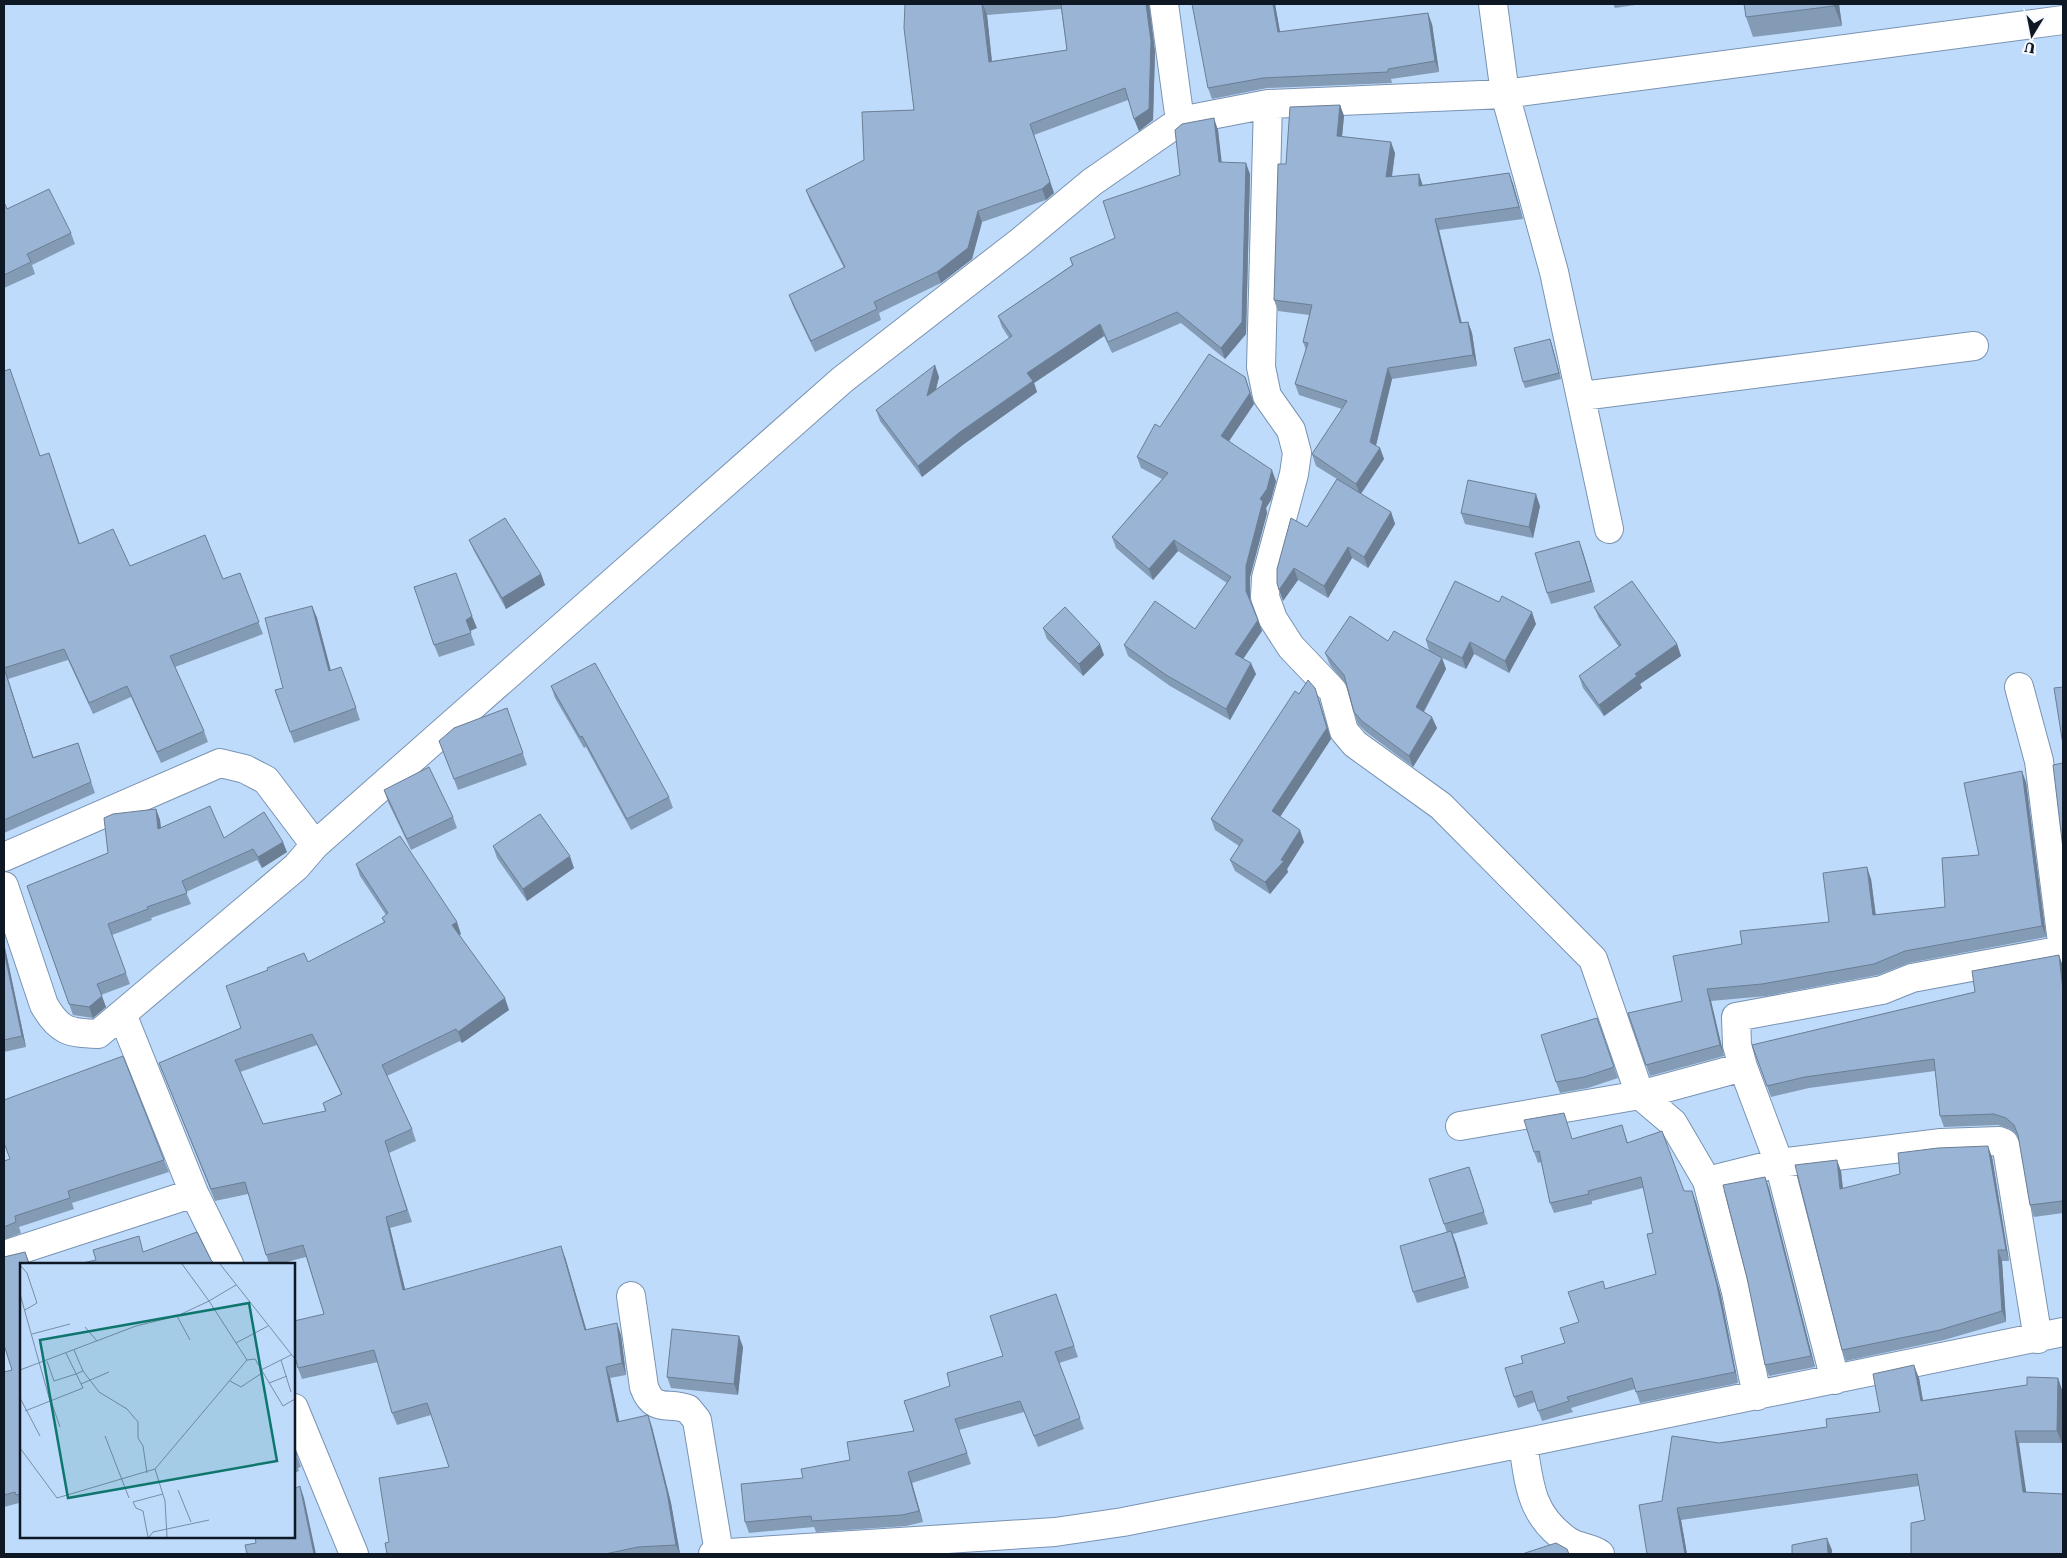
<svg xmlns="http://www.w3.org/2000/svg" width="2067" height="1558" font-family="'Roboto Serif',serif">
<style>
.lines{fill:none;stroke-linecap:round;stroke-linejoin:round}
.minor-casing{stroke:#7993b2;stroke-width:30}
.minor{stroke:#fff;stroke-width:28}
.wall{fill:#849bb6;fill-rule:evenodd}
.shaded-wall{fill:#6b7e94}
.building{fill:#99b4d4;stroke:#6b7e94;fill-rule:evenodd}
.inset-road{fill:none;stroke:#788da6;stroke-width:1}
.view{fill:#0f766e;fill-opacity:0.15;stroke:#0f766e;stroke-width:2.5}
.inset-edge{fill:none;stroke:#0e1824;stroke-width:2.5}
</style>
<rect width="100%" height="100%" fill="#bfdbfc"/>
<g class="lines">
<defs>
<path id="minor" d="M1164,4L1180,121
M1493,4L1505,94L1554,272L1609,529
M1268,104L1261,367L1267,396L1291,430L1297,453L1294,474L1266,578L1265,597L1273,619L1291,647L1333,691L1344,731L1355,744L1441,806L1593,959L1640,1095L1673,1123L1707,1181
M1582,396L1974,346
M2019,687L2039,761L2063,950
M4,857L220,763L245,769L266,780L315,845
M4,886L44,1005C59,1031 68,1033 98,1034L122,1014
M1460,1126L1640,1095L1743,1067
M4,1255L194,1193
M229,1264L194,1193L122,1014L296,867L315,845L842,380L1021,241L1092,182L1180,121L1268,104L1505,94L2063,20
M631,1296L644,1387C654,1414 668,1401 688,1409L697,1420L719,1553
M1835,1380L1779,1163L1743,1067L1737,1045L1736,1017L1882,990L1912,978L2063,950
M1757,1396L1736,1292L1707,1181L1779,1163L1941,1143L1999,1141L2004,1143L2007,1149L2038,1339
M294,1408L354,1554
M1523,1443C1529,1485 1531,1516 1568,1541C1578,1548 1591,1547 1600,1554
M713,1554L1055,1532L1123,1522L1523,1443L2063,1332"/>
</defs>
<use href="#minor" class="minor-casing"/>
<use href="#minor" class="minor"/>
</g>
<path class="wall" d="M905,4H1149L1155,52L1153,120L1139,131L1128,100L1034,135L1054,193L1046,200L982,222L972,259L941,283L879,313L881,320L815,352L793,306L789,295L844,268L810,201L806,190L864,160L914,110ZM1061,9L1067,50L992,61L987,15Z
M1275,4L1280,32L1432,24L1439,72L1391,79L1392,83L1267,88L1212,99L1208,88Z
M1613,4H1642L1615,8Z
M1744,4H1839L1842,26L1753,37L1746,17Z
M1340,105L1344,116L1342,136L1395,153L1392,177L1419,174L1422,185L1509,173L1513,184L1523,219L1439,230L1462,323L1468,322L1472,333L1477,366L1392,379L1376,446L1380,448L1384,459L1361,494L1391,512L1395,524L1368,568L1352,558L1328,598L1298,580L1283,601L1307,527L1337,479L1316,466L1312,454L1342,409L1299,395L1295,384L1306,350L1303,342L1309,315L1278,311L1274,300L1286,164Z
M1218,130L1221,162L1250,174L1246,334L1225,359L1181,323L1112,353L1104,336L1034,383L1037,392L964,444L922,477L880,421L876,410L939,377L936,390L1009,338L1002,327L998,316L1072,265L1070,258L1115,238L1180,175Z
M4,205L7,209L71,233L75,244L32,265L35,274L4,288Z
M1550,339L1561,379L1525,388L1523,382Z
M4,371L40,456L49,453L80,544L130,566L223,579L240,573L263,634L175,667L204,731L208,742L161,763L131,697L93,714L68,660L8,679L33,757L78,743L95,793L4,833Z
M1245,377L1254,404L1229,441L1276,481L1271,500L1266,508L1267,513L1250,577V601L1262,631L1243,659L1256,674L1230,720L1170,686L1128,656L1124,645L1195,629L1227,583L1178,551L1153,580L1116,548L1112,537L1162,479L1141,468L1137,457L1160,427Z
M1540,506L1533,538L1465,524L1461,513Z
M469,540L541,574L545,585L506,609L474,551Z
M1579,541L1595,592L1551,604L1547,593Z
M312,606L317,618L330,670L356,708L360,720L294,743L275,690L283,688Z
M1594,607L1677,644L1681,656L1640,684L1642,688L1604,716L1583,688L1579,676L1619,647L1599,618Z
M1536,624L1509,673L1474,654L1466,669L1442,658L1446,669L1424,712L1437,728L1413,767L1366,732L1358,724L1354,712L1346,685L1330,665L1325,653L1388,641L1429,651L1426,640Z
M477,628L470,631L475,645L439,657L434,645Z
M1043,628L1104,655L1083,676L1047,639Z
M551,686L669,797L673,808L631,830L586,747L584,748L555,698Z
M1299,694L1319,699L1331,739L1280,817L1304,842L1287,869L1288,872L1270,894L1235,871L1230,860L1239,846L1215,830L1211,819Z
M507,708L527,765L458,790L439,741Z
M2026,782L2046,937L1909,963L1878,975L1766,996L1711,1001L1724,1056L1650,1076L1628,1013L1682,1001L1742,944L1829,922L1871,879L1876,915L1945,907Z
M384,790L453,817L457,828L411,850L388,802Z
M156,809L160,820L161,828L224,838L287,852L262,868L257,860L186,892L191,904L151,918L152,920L112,935L130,984L101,995L106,1007L93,1018L73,1015L27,886L108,853Z
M493,846L574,868L527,901L497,858Z
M356,864L461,934L459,935L509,1010L462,1043L460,1041L387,1076L412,1129L416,1141L389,1153L412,1222L390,1228L405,1289L565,1257L586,1330L621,1335L626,1375L610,1378L619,1422L648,1415L652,1427L671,1503L680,1554H387L389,1542L449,1467L431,1415L397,1425L392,1413L378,1362L302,1379L298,1368L324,1314L306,1257L279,1264H269L248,1194L215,1201L159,1063L241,1028L384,922L382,918L386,915L360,876ZM317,1045L341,1094L323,1103L325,1111L263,1124L240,1072Z
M4,943L26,1047L4,1052Z
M2063,966V1213L2034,1217L2030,1205L2019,1138L2018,1136L2010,1129L1998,1125L1944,1127L1940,1116L1935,1071L1809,1088L1771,1097L1752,1045L1975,992Z
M1597,1018L1618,1078L1588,1088L1560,1093L1556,1082Z
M1622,1125L1628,1143L1696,1202L1721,1296L1738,1383L1640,1403L1635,1389L1571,1408L1573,1412L1542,1421L1535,1402L1518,1408L1514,1397L1523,1363L1565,1343L1579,1322L1605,1289L1656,1274L1653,1233L1643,1188L1592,1201V1204L1554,1213L1550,1203L1541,1162L1538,1163L1534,1152L1573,1139Z
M1992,1157L2009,1261H2002L2006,1322L1944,1340L1846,1361L1842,1350L1841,1171L1843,1189Z
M164,1160L169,1172L72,1203L74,1209L19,1227L21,1233L4,1240V1161Z
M1469,1167L1488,1224L1453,1234L1469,1288L1417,1303L1413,1292L1447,1233L1444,1224Z
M1765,1177L1769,1188L1815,1367L1769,1376L1765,1365Z
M25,1252L30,1264H21V1506H20L19,1503L4,1507V1372L12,1370L4,1345V1257Z
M1060,1305L1078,1357L1059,1363L1084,1429L1038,1447L1024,1412L959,1430L971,1464L912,1483L923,1522L906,1526L816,1532L814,1527L749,1533L745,1522L803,1478L850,1460L914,1431L950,1386L1003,1356Z
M743,1347L738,1395L671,1388L667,1377Z
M1919,1378L1923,1400L2027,1385L2058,1378L2062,1390V1443H2019L1925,1520L1919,1486L1681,1520L1687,1554H1647L1662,1501L1719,1443L1827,1427L1880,1412Z
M294,1447L301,1467L298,1468L299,1471L294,1473Z"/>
<path class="shaded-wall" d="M983,4L987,15L993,73L989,62Z
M1146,4H1149L1155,52L1153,120L1139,131L1134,119Z
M1273,4H1275L1282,43L1278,32Z
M1834,4H1839L1842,26L1834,6Z
M1428,13L1432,24L1439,72L1435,61Z
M1340,105L1344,116L1341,147L1337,136Z
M1214,118L1218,130L1223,173L1219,162Z
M1030,124L1054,193L1046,200L1042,189Z
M1391,142L1395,153L1390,188L1386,177Z
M1246,163L1250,174L1246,334L1225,359L1221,348Z
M1509,173L1513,184L1523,219L1519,207Z
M1419,174L1423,186H1419Z
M978,211L982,222L972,259L941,283L937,272Z
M1435,219L1439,230L1464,334L1460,323Z
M1468,322L1472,333L1477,366L1473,355Z
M1100,324L1104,336L1034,383L1037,392L964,444L922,477L918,466L1027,373Z
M1550,339L1552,345L1561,379L1559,373Z
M935,365L939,377L931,407L927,396Z
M1388,368L1392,379L1374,453L1370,442Z
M1245,377L1254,404L1225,447L1221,436Z
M1380,448L1384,459L1360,495L1356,484Z
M1272,470L1276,481L1271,500L1266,508L1267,513L1250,577V602L1246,591V566L1260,499Z
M1536,494L1540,506L1533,538L1529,527Z
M1391,512L1395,524L1368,568L1364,557Z
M1174,540L1178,551L1153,580L1149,569Z
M1579,541L1583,552L1595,592L1591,581Z
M1348,547L1352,558L1328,598L1324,586Z
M1294,568L1298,580L1283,601L1279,590Z
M541,574L545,585L506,609L502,598Z
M312,606L317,618L334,682L329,671Z
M1532,612L1536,624L1509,673L1505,661Z
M472,616L477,628L470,631L475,645L466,620Z
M1258,620L1262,631L1239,665L1235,654Z
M1470,642L1474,654L1466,669L1462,658Z
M1100,644L1104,655L1083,676L1079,664Z
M1677,644L1681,656L1640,684L1642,688L1604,716L1599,705L1635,674Z
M1442,658L1446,669L1420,718L1416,707Z
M1251,663L1256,674L1230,720L1226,709Z
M4,668L8,679L37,769L33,758Z
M1315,688L1331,739L1276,823L1272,811Z
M1432,717L1437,728L1413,767L1409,756Z
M2022,771L2026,782L2046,937L2042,926Z
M156,809L160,820L162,840L158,829Z
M1300,830L1304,842L1287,869L1288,872L1270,894L1265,882Z
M283,842L287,852L262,868L258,857Z
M570,856L574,868L527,901L523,889Z
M1867,867L1871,879L1877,927L1873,915Z
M457,922L461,934L456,937L452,925Z
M4,943L26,1047L22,1036L4,951Z
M2059,955L2063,966V991Z
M1707,989L1711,1001L1724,1056L1720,1045Z
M102,996L106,1007L93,1018L89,1007Z
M505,998L509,1010L462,1043L458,1032Z
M1988,1146L1992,1157L2009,1261L2006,1250Z
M1837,1160L1841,1171L1844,1200L1840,1189Z
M1765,1177L1769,1188L1815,1367L1811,1356Z
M1692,1191L1696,1202L1721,1296L1738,1383L1735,1372Z
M386,1217L390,1228L408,1301L403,1290Z
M1451,1231L1456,1243L1469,1288L1465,1277Z
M561,1246L565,1257L590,1342L585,1330Z
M1998,1250L2002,1261L2006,1322L2002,1311Z
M617,1323L621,1335L626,1375L622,1363Z
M739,1336L743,1347L738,1395L734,1384Z
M1914,1365L1919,1378L1925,1413L1921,1401Z
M606,1367L610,1378L622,1434L617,1422Z
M2058,1378L2062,1390V1443L2057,1431Z
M648,1415L652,1427L671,1503L680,1554L676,1545Z
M2015,1431L2019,1443L2028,1504L2023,1492Z
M908,1472L912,1483L923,1522L919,1511Z
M300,1486L304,1498L316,1554H314Z
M1677,1508L1681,1520L1687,1554H1685Z
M1827,1538L1832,1550V1554H1828Z"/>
<path class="building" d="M905,4H982L989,62L1067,50L1061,4H1146L1151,41L1149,109L1134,119L1125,88L1030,124L1050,182L1042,189L978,211L968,248L937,272L874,302L877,309L811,341L789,295L845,267L806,190L864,160L862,112L914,110L904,28Z
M1192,4H1273L1278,32L1428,13L1435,61L1388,69V72L1263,78L1208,88Z
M1744,4H1834V6L1746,17Z
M1340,105L1337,136L1391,142L1386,177L1419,174V186L1509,173L1519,207L1435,219L1460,323L1468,322L1473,355L1388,368L1370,442L1380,448L1356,484L1312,454L1347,401L1295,384L1308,343L1303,342L1312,305L1274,300L1278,164H1286L1290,107Z
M1214,118L1219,162L1246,163L1242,322L1221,348L1177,312L1108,342L1100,324L1027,373L1033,381L960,432L918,466L876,410L935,365L927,396L1012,336L998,316L1073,265L1070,258L1115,238L1103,201L1180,175L1175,130L1182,124Z
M49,189L71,233L27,254L31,262L4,275V205L5,204L7,209Z
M1550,339L1559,373L1523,382L1514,348Z
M1209,354L1245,377L1250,393L1221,436L1272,470L1267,489L1260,499L1263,501L1246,566V591L1258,620L1235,654L1251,663L1226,709L1166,675L1124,645L1155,601L1195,629L1231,577L1174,540L1149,569L1112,537L1168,473L1137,457L1155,424L1160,427Z
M10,369L40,456L49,453L79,544L113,529L130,566L205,535L223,579L240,573L259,622L170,656L204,731L157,752L127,686L89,703L64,649L4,668L33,758L78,743L91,782L4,820V371Z
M1337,479L1391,512L1364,557L1348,547L1324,586L1294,568L1279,590L1277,583V569L1291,518L1307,527Z
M1468,480L1536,494L1529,527L1461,513Z
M505,518L541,574L502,598L469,540Z
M1579,541L1591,581L1547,593L1535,553Z
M456,573L472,616L466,620L471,633L434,645L414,587Z
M1455,581L1499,602L1502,596L1532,612L1505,661L1470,642L1462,658L1426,640Z
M1632,581L1677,644L1635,674L1637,676L1599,705L1579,676L1621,645L1594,607Z
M312,606L329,671L341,667L356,708L290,732L275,690L283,688L265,618Z
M1065,607L1100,644L1079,664L1043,628Z
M1350,616L1388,641L1394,631L1442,658L1416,707L1432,717L1409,756L1362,721L1354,712L1344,675L1325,653Z
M595,663L669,797L627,819L582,736L580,737L551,686Z
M1308,680L1315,688L1327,728L1272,811L1300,830L1281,860L1284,861L1265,882L1230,860L1243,840L1211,819L1295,691L1299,694Z
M2063,687V745L2054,688Z
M507,708L523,753L454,779L439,741L454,728Z
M2063,763V849L2053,765Z
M429,767L453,817L407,839L384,790Z
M2022,771L2042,926L1905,951L1874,964L1762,984L1707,989L1720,1045L1646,1065L1628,1013L1682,1001L1673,956L1742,944L1740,931L1829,922L1823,873L1867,867L1873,915L1945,907L1942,858L1979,855L1964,783Z
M210,806L224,838L264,812L283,842L258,857L253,849L182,881L187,893L147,907L148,909L108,924L126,973L97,984L102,996L89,1007L69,1004L27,886L108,853L104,818L113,814L156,809L158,829Z
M540,814L570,856L523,889L493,846Z
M400,836L457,922L452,925L505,998L458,1032L456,1029L382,1065L412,1129L385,1141L407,1210L386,1217L403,1290L561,1246L585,1330L617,1323L622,1363L606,1367L617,1422L648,1415L667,1492L676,1545L638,1547L605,1554H387L385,1543L389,1542L379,1478L449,1467L427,1403L392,1413L374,1350L298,1368L294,1353V1321L324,1314L303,1245L266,1255L245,1182L211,1189L159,1063L241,1028L226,986L268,970L267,968L304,953L308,962L385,922L382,918L388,913L356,864ZM312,1034L342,1094L323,1103L326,1111L263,1124L235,1060Z
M4,951L22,1036L4,1040Z
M2059,955L2063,991V1211L2062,1201L2030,1205L2018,1135L2014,1125L2006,1118L1994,1114L1940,1116L1934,1059L1805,1077L1767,1086L1752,1045L1975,992L1972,971Z
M1597,1018L1614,1067L1584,1077L1556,1082L1541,1035Z
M123,1056L164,1160L68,1191L70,1198L15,1216L16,1222L4,1227V1161L10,1159L4,1143V1100Z
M1564,1113L1572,1139L1622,1125L1627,1143L1662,1131L1684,1191H1692L1717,1285L1735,1372L1636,1392L1632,1378L1567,1397L1569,1401L1538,1411L1532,1391L1514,1397L1505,1368L1523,1363L1521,1356L1565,1343L1560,1328L1579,1322L1568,1292L1603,1281L1605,1289L1656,1274L1647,1234L1653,1233L1641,1177L1588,1191L1589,1194L1550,1203L1539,1151L1534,1152L1524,1120Z
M1988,1146L2006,1250H1998L2002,1311L1940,1330L1842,1350L1795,1165L1837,1160L1840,1189L1900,1174L1898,1153L1938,1148Z
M1469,1167L1484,1212L1444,1224L1429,1179Z
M1765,1177L1811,1356L1765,1365L1747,1278L1723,1185Z
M1451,1231L1465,1277L1413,1292L1400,1246Z
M197,1232L211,1260L215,1264H78L96,1260L93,1250L139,1236L143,1252Z
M25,1252L29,1264H21V1494L16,1495L15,1492L4,1495V1372L12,1370L4,1345V1257Z
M1056,1294L1074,1346L1055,1352L1080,1418L1034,1436L1020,1401L955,1419L967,1453L908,1472L919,1511L902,1515L812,1521L811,1516L745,1522L741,1484L803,1478L801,1469L850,1460L847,1442L914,1431L904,1401L950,1386L947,1373L1003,1356L990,1316Z
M672,1329L739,1336L734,1384L667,1377Z
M1914,1365L1921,1401L2027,1385V1377L2058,1378L2057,1431H2015L2023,1492L2063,1494V1554H1911V1523L1925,1520L1917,1474L1677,1508L1685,1554H1647L1639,1505L1662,1501L1672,1436L1719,1443L1827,1427L1826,1419L1880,1412L1873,1374Z
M294,1447L297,1455L294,1456L295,1460H294Z
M300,1486L314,1554H247L245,1545L256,1543L255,1537H294V1489Z
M1827,1538L1828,1554H1792V1545Z
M1556,1543L1567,1549L1569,1554H1522Z"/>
<g transform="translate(20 1263)">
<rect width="275" height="275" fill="#bfdbfc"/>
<path class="inset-road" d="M200,1L275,96M0,2L7,10L17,40L5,47M0,31L30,138M157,53L170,77M65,64L77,78M12,71L50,61M216,80L248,63M227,97L235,96L263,143L275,136M261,97L271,129M27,98L34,118L56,111L63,108L54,87M0,107L116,63L157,53L189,38L162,1M241,107L271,92M63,108L79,129L107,146L118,159V175L123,183L127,210M210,118L221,124L242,110M249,120L267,113M61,121L89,109M0,135L20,173M31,138L40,164M5,148L63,125L46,90M85,173L109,235M0,185L37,235L135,206L227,97L189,38L216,22M135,206L145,238L147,274M158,227L171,259M128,274L123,248L116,245L113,239L143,231M129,274L133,269L189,257"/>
<path class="view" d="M229,40L257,198L48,235L20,77Z"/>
<rect width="275" height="275" class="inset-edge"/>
</g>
<rect width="2067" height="1558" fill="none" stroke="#0e1824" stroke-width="10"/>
<g transform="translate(2032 35) rotate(190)" stroke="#f6f9fd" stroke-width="4" paint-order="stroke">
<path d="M0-4L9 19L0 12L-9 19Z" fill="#0e1824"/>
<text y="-8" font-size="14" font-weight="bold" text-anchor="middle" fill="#0e1824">U</text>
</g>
</svg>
